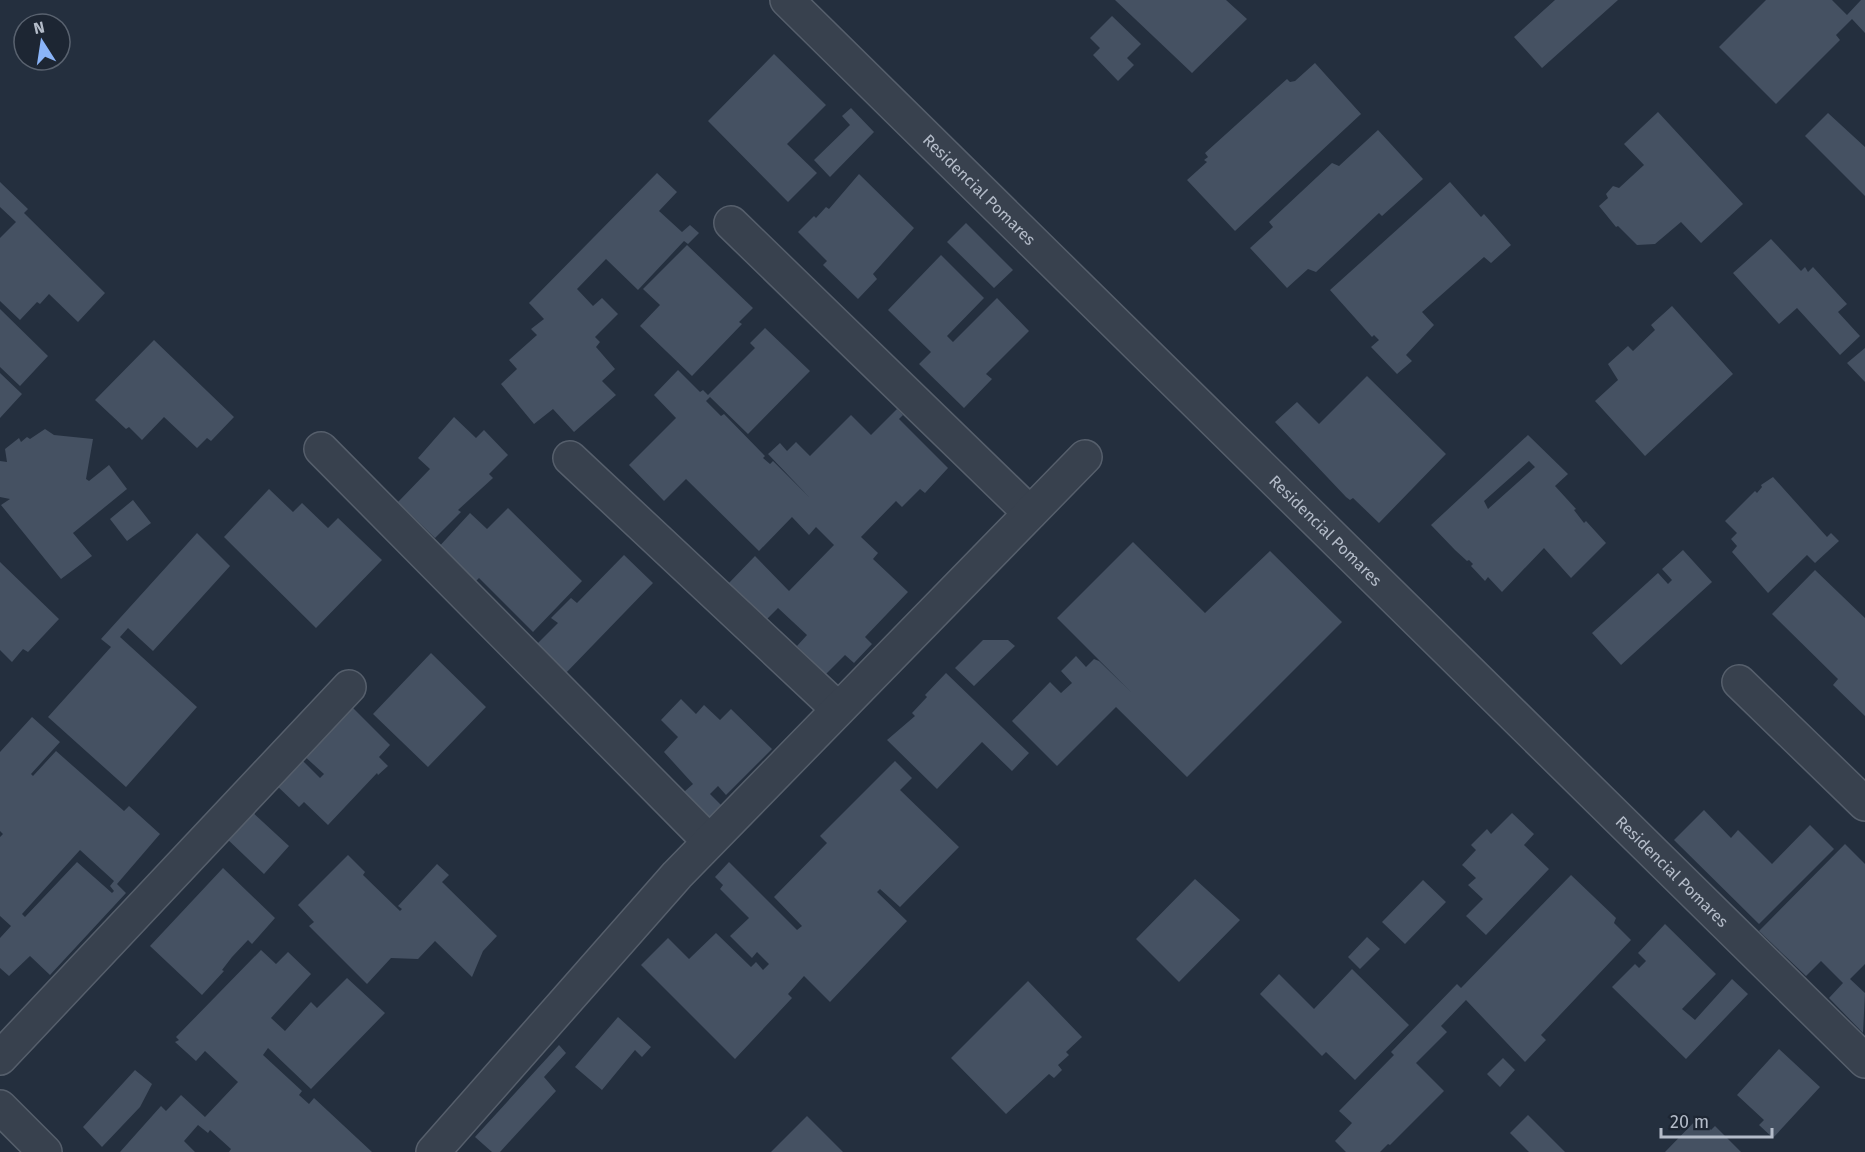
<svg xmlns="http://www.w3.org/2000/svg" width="1865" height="1152" font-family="'Fira Sans',sans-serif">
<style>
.building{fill:#455162;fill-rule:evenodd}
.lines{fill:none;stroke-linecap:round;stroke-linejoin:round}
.minor-casing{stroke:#565f6c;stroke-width:36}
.tertiary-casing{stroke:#565f6c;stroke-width:36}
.minor{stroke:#38414e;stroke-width:33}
.tertiary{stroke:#38414e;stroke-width:33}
.labels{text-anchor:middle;stroke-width:4.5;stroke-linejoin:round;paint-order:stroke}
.street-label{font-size:16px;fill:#b4bcc9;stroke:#1d2633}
</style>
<rect width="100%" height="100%" fill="#242f3e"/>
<path class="building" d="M1115,0H1226L1247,19L1192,73Z
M1555,0H1618L1542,68L1514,37Z
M1766,0H1832L1847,15L1861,0H1865V33L1852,19L1836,35L1840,40L1776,104L1719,47Z
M1112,16L1141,44L1127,58L1134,65L1118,81L1093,55L1100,48L1090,38Z
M774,54L826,105L787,144L817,173L788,202L708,121Z
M1315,63L1361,114L1235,231L1187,180L1207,162L1204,160L1208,157L1205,153L1287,79L1290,82L1295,81Z
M851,108L874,132L830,177L814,160L850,125L842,116Z
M1658,112L1743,204L1701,243L1681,222L1655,244L1637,245L1618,226L1616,227L1599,206L1608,198L1606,194L1613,186L1619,188L1644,165L1624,144Z
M1828,113L1865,147V196L1805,136Z
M1378,130L1423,179L1382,216L1379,213L1316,272L1308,269L1287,288L1250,248L1273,227L1269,222L1332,163L1339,166Z
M657,173L677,192L659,211L682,232L690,225L699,233L688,244L684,241L638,290L606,259L577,289L593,306L602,298L618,314L595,337L600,342L596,347L615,369L602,381L616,395L574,432L553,409L534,424L501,384L517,369L509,360L537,335L531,329L544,319L529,303Z
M859,174L914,228L873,274L877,279L858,299L823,265L827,261L798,232L814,216L816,218L826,207L829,209Z
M0,182L28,209L24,213L105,293L78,322L49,294L40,304L37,302L20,320L0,301V238L16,222L0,207Z
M1450,182L1481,217L1484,214L1511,245L1491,263L1484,257L1422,312L1434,325L1406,355L1412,361L1397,374L1371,347L1379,340L1374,335L1372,337L1330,290Z
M966,223L1013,270L994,288L947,242Z
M1771,239L1801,271L1805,267L1808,272L1813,267L1847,304L1838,312L1860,336L1840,355L1797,308L1779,324L1733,273Z
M687,245L753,308L739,322L742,324L692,376L640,326L660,305L643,289Z
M941,255L984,298L947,336L953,342L997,298L1029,331L986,374L992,379L964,408L919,364L931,352L888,310Z
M1672,306L1733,374L1645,456L1595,401L1618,380L1608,364L1628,346L1633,351L1655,330L1651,325Z
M0,309L48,356L20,386L0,367Z
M765,328L810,371L748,434L710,397L706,401L721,416L724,414L765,456L763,458L770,464L773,461L810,498L768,454L780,443L787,451L796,442L810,456L851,415L871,435L897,409L903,415L899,419L948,468L925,493L920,489L902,507L896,501L861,537L878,553L873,559L908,592L865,637L872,644L854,663L845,655L826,674L797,646L807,635L778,608L765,621L728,584L755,556L789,591L834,545L816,527L809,535L792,517L759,551L686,479L664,501L629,465L676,418L654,395L678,370L700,392L703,390L708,395L755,348L750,343Z
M154,340L234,417L211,441L207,438L197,448L164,417L142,440L129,427L126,429L95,400Z
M1865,348V382L1847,363Z
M0,373L22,394L0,418Z
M1367,376L1446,454L1379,523L1353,498L1350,500L1346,497L1275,422L1297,402L1319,424Z
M454,417L476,438L484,430L508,455L489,474L493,478L458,510L461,512L435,538L398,502L430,469L418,458Z
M45,429L54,435L93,439L86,479L89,481L109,465L127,489L73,533L92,556L61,579L1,505L10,499L0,497V461L7,462L5,449L19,438L21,442L27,437L30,439Z
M1528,435L1568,474L1555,486L1576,509L1574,510L1584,523L1586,521L1606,543L1571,578L1544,548L1502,592L1488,577L1485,581L1471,566L1473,564L1469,560L1467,561L1455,550L1431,525ZM1529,461L1535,467L1488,509L1484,501Z
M1773,477L1827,537L1831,533L1839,541L1815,563L1807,555L1768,593L1732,552L1737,546L1731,539L1737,533L1725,521L1755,491L1757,493L1762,487L1761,485Z
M269,489L293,512L302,503L328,528L338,518L382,560L316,628L224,537Z
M133,500L151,523L127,541L110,519Z
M508,508L582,581L533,632L479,578L472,585L436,550L470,513L487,529Z
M197,533L230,566L153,651L128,628L120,637L197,707L126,787L48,717L111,647L101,639Z
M1133,542L1205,613L1270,551L1342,622L1187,777L1116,707L1057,766L1012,721L1050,682L1061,693L1072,683L1061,671L1076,656L1086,667L1094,659L1099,661L1131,692L1057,618Z
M1683,550L1712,582L1621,665L1592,633L1658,573L1668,584L1672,580L1662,569Z
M624,555L653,583L564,675L535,646L558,623L551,618L571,598L577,603Z
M0,562L59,619L28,652L23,649L12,662L0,650Z
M1815,570L1865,618V716L1833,685L1838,679L1772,614Z
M983,640H1008L1015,646L974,686L955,668Z
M431,653L486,707L428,767L373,714Z
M946,673L1029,753L1012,771L982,742L937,789L887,740L915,716L912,713L927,697L925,695Z
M681,699L696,714L704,705L720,720L731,709L772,749L726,795L718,786L710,794L732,816L719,829L684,792L693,784L664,752L678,737L661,720Z
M349,704L390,745L379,757L388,766L378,775L377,773L328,825L304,802L299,807L274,783L299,757L320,778L324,774L302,754Z
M32,717L60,742L31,774L33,776L56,751L124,811L129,806L160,834L117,884L126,893L50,975L30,956L9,976L0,968V938L11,926L0,916V837L3,834L0,831V752ZM80,850L114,881L110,886L114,891L112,893L77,862L25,917L22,914Z
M895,761L912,778L900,790L959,847L900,907L880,889L877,892L907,921L830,1002L804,976L788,994L792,998L735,1059L641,965L668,938L689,959L716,933L751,967L756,962L763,970L769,964L757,952L752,958L730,936L749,918L720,889L723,885L715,877L729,862L797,930L802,926L774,897L827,843L820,836Z
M249,809L289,846L264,874L224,836Z
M1704,810L1731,838L1738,830L1772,864L1810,825L1834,849L1759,924L1674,840Z
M1512,813L1534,834L1524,845L1549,869L1486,935L1466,916L1483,899L1468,885L1476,878L1462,865L1476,850L1471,845L1487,829L1491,834Z
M1845,844L1865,864V964L1850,979L1865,993L1863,1033L1829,998L1843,983L1821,961L1806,976L1759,931Z
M348,855L365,872L363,875L400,911L402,909L398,906L437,864L449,875L442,882L497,936L483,951L472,977L435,941L418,959L391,958L367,984L309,926L314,922L298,905Z
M223,868L275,918L252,944L248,940L232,957L222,970L224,971L202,995L150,946Z
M1571,875L1616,918L1614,923L1631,940L1541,1035L1546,1040L1525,1062L1466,1000L1441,1026L1447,1032L1416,1063L1444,1091L1390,1145L1388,1144L1380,1152H1346L1335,1141L1352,1123L1339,1111L1394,1055L1391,1052L1457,984L1461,988Z
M1195,879L1240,920L1179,982L1136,939Z
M1423,880L1446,902L1405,944L1382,922Z
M1665,924L1716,974L1682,1009L1695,1020L1732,979L1748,994L1686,1059L1612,987L1635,964L1639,968L1646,961L1638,953Z
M1367,937L1380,949L1360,969L1348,957Z
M261,950L276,964L288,952L311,974L271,1018L285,1031L311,1002L317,1008L347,978L385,1013L311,1089L268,1048L263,1055L302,1091L299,1095L309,1104L314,1098L372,1152H229L231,1149L210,1130L208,1133L198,1125L184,1141L195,1152H120L161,1106L166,1111L181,1095L205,1117L238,1082L205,1051L196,1061L175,1042L179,1040L176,1037Z
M1352,969L1409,1025L1355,1080L1326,1052L1322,1056L1260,994L1279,974L1314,1009Z
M1028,981L1082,1037L1066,1052L1069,1055L1058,1065L1062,1070L1054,1078L1049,1074L1006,1114L951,1058Z
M618,1017L651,1047L642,1057L635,1050L602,1090L575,1067Z
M559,1045L566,1053L544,1077L556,1091L500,1152H492L475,1137Z
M1779,1049L1820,1087L1773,1138L1759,1125L1764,1120L1737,1095Z
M1503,1058L1515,1070L1500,1087L1487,1074Z
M135,1070L152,1084L140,1107L102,1147L83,1127Z
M1528,1115L1565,1152H1529L1510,1133Z
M807,1116L843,1152H771Z
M1699,1117L1711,1130L1715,1126L1741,1152H1665Z"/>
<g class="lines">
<defs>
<g id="minor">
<path id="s1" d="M787,0L1865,1061"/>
<path d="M731,223L1030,513"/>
<path d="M321,449L709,841"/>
<path d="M570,458L838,709"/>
<path d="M1739,682L1865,804"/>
<path d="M0,1058L349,687"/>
<path d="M433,1152L677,875L1085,457"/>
</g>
<path id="tertiary" d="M0,1107L45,1152"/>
</defs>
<use href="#minor" class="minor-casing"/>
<use href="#tertiary" class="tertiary-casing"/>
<use href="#minor" class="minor"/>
<use href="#tertiary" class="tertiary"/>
</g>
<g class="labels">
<g class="street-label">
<text dy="6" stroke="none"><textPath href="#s1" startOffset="270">Residencial Pomares</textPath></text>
<text dy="6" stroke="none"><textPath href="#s1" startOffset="756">Residencial Pomares</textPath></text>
<text dy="6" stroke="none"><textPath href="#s1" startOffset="1242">Residencial Pomares</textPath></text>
</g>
</g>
<g transform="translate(42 42) rotate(348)"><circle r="28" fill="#1d2633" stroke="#59626f" stroke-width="1.5"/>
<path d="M0-4.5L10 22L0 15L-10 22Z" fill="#8ab4f8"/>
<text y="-9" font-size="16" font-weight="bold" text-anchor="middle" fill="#b4bcc9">N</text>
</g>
<path d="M1661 1128v9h111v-9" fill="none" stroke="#b4bcc9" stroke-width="3"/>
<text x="1670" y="1128" font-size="18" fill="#b4bcc9" stroke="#1d2633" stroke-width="4.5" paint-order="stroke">20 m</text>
</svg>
